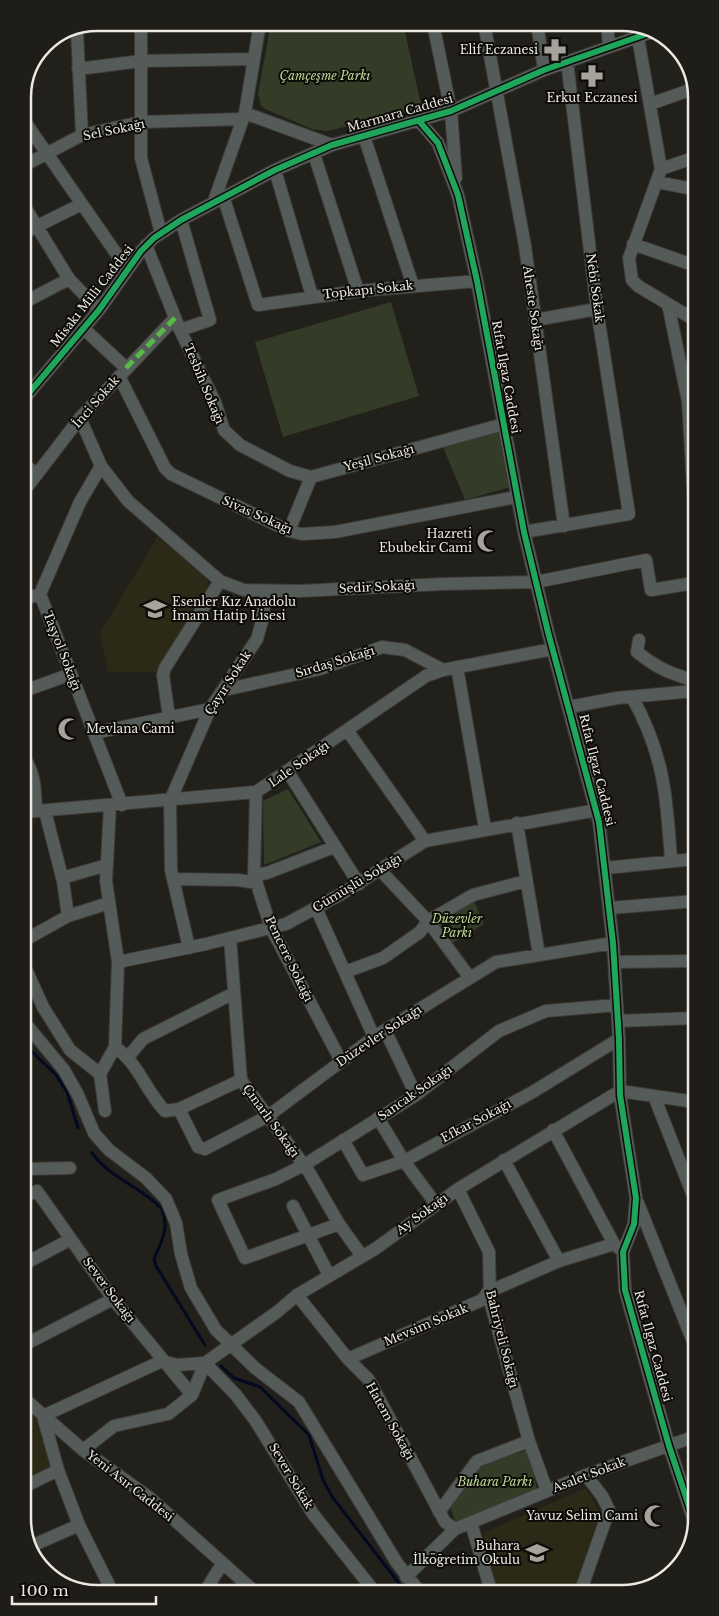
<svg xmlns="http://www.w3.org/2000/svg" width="719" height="1616" font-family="'Libre Baskerville',serif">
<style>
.built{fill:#2c2917}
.green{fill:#343c27}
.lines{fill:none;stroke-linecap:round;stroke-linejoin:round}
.stream{stroke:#030920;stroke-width:3}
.minor-casing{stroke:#3d3b37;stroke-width:14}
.minor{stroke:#545b58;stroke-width:12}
.quiet{stroke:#58b947;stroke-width:5;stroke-dasharray:10 5;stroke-linecap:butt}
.cycleway-casing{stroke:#0d0b07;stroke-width:9}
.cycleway{stroke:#20a55d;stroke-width:6}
.labels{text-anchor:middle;stroke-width:4;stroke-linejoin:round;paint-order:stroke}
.poi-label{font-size:12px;fill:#ebe9e1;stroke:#0d0b07;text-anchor:end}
.park-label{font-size:12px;font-style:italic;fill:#bfd896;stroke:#0d0b07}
.street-label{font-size:12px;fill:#ebe9e1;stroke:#0d0b07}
.rim{fill:none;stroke:#ebe9e1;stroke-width:2.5}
</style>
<rect width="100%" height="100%" fill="#22201a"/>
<path class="built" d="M157,537L205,575L209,585L158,672H108L100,633Z
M26,1408L40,1422L55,1469L26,1483Z
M586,1488L600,1513L574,1590L485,1591L495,1585L483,1533Z"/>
<path class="green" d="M271,23H403L422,109L327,131L312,129L265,109L261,105L258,94Z
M391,302L419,396L283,437L255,342Z
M499,431L510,487L465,500L443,447Z
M288,789L321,842L264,865L263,801Z
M474,901L484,924L451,944L436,924Z
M525,1451L529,1454L537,1489L456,1523L450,1507L482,1463Z"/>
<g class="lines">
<path class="stream" d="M25,1045L56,1075L67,1092L78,1128
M92,1153C110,1178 141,1187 162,1209C170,1229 161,1242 154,1259L156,1266L205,1345
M221,1366L234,1378L260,1387L309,1435L323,1480L333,1498L405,1591"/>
<defs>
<path id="minor" d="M141,23V158L161,233
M433,23L451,111L456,178
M484,23L525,246L564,526
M537,23L544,70
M607,23L609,46
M77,31L82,135
M638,37L661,169L629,258L632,280L638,286L693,319
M78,69L141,61L254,59
M650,104L693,89
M245,113L332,145
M23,119L127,269
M419,121L438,143L458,195L477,281L524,532L548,632L599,822L613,943L619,1039L620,1095L636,1198L634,1224L623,1252L625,1290L669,1446L695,1524
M364,136L413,286
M314,154L358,291
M23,166L82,135L141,122L243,119
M661,169L693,158
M275,170L312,296
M657,182L693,189
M223,196L258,305L358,291L477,281
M214,201L245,113L260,23
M23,204L69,279L99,310
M23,233L82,204
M633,244L693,265
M146,245L180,330L215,402L224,430L240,445L290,471L311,477
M23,303L69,279
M668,304L688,401L694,505
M535,320L597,309
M83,328L126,368
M180,330L210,320L181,220
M119,376L165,468L171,474L289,531L302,534L335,532L516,497
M23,400L99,310L141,251L154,238L181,220L275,170L332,145L451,111L544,70L652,32
M80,418L101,466L80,502L40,594L122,805
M24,465L37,474
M101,466L128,501L220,581L244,590L300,591L443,584L536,582L646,560L651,590L694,583
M24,491L80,418L175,318
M289,531L311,477L504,424
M524,532L629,514L597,309L567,61
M24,599L40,594
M639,640L637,652C651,663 663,671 680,676C686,678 691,679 694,684
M457,667L485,829
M224,690L320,669L382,647L405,650L443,670
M24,691L71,674
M632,697C664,754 667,798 671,861
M569,707L617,698L694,691
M169,717L163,675L165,668L220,581
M347,730L425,841
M94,733L210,709
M24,758C36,774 35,793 36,811
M288,772L359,884
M256,792L254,875L271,928L341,1061
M25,812L256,792L426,676L443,670L553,649
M517,823L539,955
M606,868L695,859
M380,870L428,921L470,978
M254,875L267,873L334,847
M62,878L107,865
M173,879L238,880L257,883
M316,908L374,1037
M610,908L695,901
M68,916L109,903
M230,938L241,1080L309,1172L339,1224L362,1256
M25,940L68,916L63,881L45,811
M189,948L171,870L170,801L210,709L257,639L262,621L266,591
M118,962L206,944L286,924L343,893L425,841L597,810
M614,962L695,961
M25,967L43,1007L70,1050L100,1074
M345,972L383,958L420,932L428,921L473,895L526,881
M618,1021L695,1018
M25,1023L64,1070L78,1095L94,1133L109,1150L146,1178L166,1199L176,1223L181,1254L191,1288L216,1330L255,1368L299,1402L397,1563L419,1591
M385,1030L416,1095
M115,1047C139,1064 145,1090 165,1111L179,1109L241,1080
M128,1057L143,1039L234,993
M620,1091L695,1102
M654,1096L696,1203
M179,1109L198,1147L205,1149L268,1116L374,1037L496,962L613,943
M105,1111L100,1074L115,1047L118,962L106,881L110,806
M378,1118L404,1161L436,1204
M553,1130L614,1244L620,1249
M343,1140L363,1175L404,1161L531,1093L619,1039
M504,1160L559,1261
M26,1169L70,1168
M458,1189L489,1252L490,1301L529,1441L547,1491
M26,1196L37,1191L113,1299L192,1395
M638,1203L696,1349
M293,1206L329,1275
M339,1224L245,1258L218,1200L276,1179L304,1165L416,1095L499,1031L546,1011L617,1005
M26,1263L71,1239
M297,1295L348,1359L369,1380L445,1522L455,1529
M26,1344L113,1299
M348,1359L482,1300L488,1292L559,1261L614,1244
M205,1363L277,1312L297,1295L375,1249L458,1189L620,1091
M205,1363L236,1395L255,1420L313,1514L374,1591
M26,1400L83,1450L150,1498L255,1592
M83,1450L114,1426L168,1414L192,1395L205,1363
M26,1486L58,1470
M439,1512L477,1461L529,1441
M471,1523L489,1584
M29,1547L79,1525
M406,1577L455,1529L586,1475L696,1436
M581,1590L609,1510L602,1496L586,1475
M113,1593L79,1525L58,1470L43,1416L162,1361L177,1365L205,1363
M204,1593L222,1564"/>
</defs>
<use href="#minor" class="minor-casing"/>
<use href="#minor" class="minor"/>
<path class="quiet" d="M126,368L175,318"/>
<defs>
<path id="cycleway" d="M419,121L438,143L458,195L477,281L524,532L548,632L599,822L613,943L619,1039L620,1095L636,1198L634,1224L623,1252L625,1290L669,1446L695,1524
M23,400L99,310L141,251L154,238L181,220L275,170L332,145L451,111L544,70L652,32"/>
</defs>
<use href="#cycleway" class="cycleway-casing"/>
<use href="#cycleway" class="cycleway"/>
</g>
<defs>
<symbol id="pharmacy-bare" viewBox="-9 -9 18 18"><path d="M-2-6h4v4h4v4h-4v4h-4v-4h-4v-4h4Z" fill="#a5a39b" stroke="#0d0b07" stroke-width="2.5" paint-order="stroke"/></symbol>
<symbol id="mosque-bare" viewBox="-9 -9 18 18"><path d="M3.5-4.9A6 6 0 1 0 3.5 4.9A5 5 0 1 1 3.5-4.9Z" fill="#a5a39b" stroke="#0d0b07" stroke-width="2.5" paint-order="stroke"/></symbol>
<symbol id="school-bare" viewBox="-9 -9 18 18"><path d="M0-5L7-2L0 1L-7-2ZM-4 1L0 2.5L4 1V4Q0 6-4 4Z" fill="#a5a39b" stroke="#0d0b07" stroke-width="2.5" paint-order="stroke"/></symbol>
</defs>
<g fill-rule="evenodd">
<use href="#pharmacy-bare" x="539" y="34" width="32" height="32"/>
<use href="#pharmacy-bare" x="576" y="60" width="32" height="32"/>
<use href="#mosque-bare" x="472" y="525" width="32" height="32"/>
<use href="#school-bare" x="139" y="593" width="32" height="32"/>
<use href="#mosque-bare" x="53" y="713" width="32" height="32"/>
<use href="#mosque-bare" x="639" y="1500" width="32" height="32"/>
<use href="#school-bare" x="521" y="1537" width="32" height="32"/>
</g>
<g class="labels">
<g class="poi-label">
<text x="538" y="54">Elif Eczanesi</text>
<text x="592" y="102" text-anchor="middle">Erkut Eczanesi</text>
<text x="472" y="538">Hazreti<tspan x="472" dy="14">Ebubekir Cami</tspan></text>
<text x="172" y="606" text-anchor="start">Esenler Kız Anadolu<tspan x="172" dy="14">İmam Hatip Lisesi</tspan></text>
<text x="86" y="733" text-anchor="start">Mevlana Cami</text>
<text x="638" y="1520">Yavuz Selim Cami</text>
<text x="520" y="1550">Buhara<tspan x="520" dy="14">İlköğretim Okulu</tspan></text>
</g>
<g class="park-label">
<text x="325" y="80">Çamçeşme Parkı</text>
<text x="457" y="923">Düzevler<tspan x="457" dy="14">Parkı</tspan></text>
<text x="495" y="1486">Buhara Parkı</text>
</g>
<g class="street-label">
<text transform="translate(400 113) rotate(-16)" y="4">Marmara Caddesi</text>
<text transform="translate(114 130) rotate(-12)" y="4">Sel Sokağı</text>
<text transform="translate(595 288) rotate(82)" y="4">Nebi Sokak</text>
<text transform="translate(368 290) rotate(-6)" y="4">Topkapı Sokak</text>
<text transform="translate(92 296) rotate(-52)" y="4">Misakı Milli Caddesi</text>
<text transform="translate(533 308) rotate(82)" y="4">Aheste Sokağı</text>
<text transform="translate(506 377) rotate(80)" y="4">Rıfat Ilgaz Caddesi</text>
<text transform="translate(204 384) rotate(67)" y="4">Tesbih Sokağı</text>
<text transform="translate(96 402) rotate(-49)" y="4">İnci Sokak</text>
<text transform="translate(379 458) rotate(-15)" y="4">Yeşil Sokağı</text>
<text transform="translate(257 515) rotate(24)" y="4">Sivas Sokağı</text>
<text transform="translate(377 587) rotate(-3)" y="4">Sedir Sokağı</text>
<text transform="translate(62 651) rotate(69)" y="4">Taşyol Sokağı</text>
<text transform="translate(335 662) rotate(-17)" y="4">Sırdaş Sokağı</text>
<text transform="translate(228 683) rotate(-57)" y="4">Çayır Sokak</text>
<text transform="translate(299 764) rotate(-35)" y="4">Lale Sokağı</text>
<text transform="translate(597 770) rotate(76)" y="4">Rıfat Ilgaz Caddesi</text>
<text transform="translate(357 883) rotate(-31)" y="4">Gümüşlü Sokağı</text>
<text transform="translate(289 959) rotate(64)" y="4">Pencere Sokağı</text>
<text transform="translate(379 1036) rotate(-34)" y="4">Düzevler Sokağı</text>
<text transform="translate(415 1093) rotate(-35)" y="4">Sancak Sokağı</text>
<text transform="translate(271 1121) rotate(54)" y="4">Çınarlı Sokağı</text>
<text transform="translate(476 1121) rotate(-28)" y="4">Efkar Sokağı</text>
<text transform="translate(422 1214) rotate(-36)" y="4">Ay Sokağı</text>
<text transform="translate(109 1290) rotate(53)" y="4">Sever Sokağı</text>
<text transform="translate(426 1325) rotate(-23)" y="4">Mevsim Sokak</text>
<text transform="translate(502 1339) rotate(76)" y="4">Bahriyeli Sokağı</text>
<text transform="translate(653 1346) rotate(75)" y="4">Rıfat Ilgaz Caddesi</text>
<text transform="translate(390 1421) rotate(61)" y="4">Hatem Sokağı</text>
<text transform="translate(589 1475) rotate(-21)" y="4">Asalet Sokak</text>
<text transform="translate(291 1476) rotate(59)" y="4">Sever Sokak</text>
<text transform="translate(130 1486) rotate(38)" y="4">Yeni Asır Caddesi</text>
</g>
</g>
<path d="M0 0H719V1616H0ZM97 31H622A66 66 0 0 1 688 97V1519A66 66 0 0 1 622 1585H97A66 66 0 0 1 31 1519V97A66 66 0 0 1 97 31Z" fill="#1f1d18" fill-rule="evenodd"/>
<path class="rim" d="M97 31H622A66 66 0 0 1 688 97V1519A66 66 0 0 1 622 1585H97A66 66 0 0 1 31 1519V97A66 66 0 0 1 97 31Z"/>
<path d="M12 1596v8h144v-8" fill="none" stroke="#ebe9e1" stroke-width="2.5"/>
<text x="20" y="1596" font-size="15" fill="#ebe9e1" stroke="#0d0b07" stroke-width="4" paint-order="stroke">100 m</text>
</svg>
